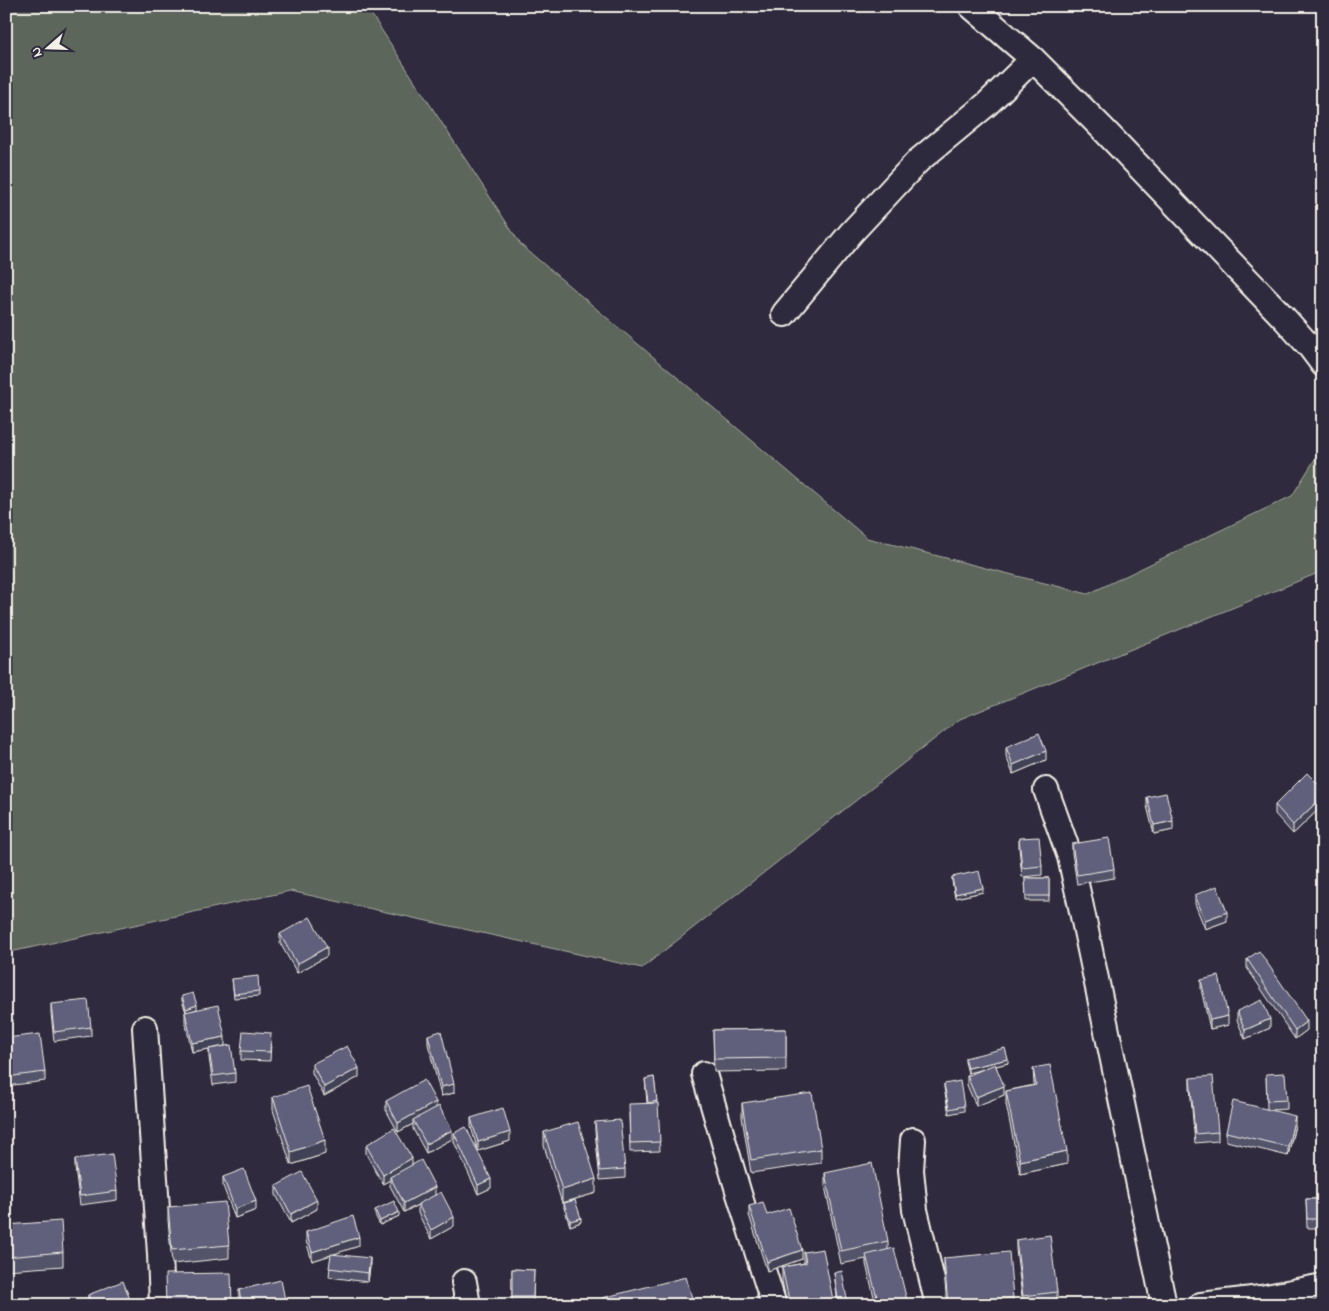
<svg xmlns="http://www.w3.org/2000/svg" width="1329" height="1311" font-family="'Indie Flower',sans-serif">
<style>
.green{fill:#5c665a;stroke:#a8aca1}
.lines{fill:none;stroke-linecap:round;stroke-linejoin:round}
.minor-casing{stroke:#f4f1e8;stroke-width:28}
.minor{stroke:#2f2a3d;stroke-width:24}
.wall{fill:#53526b;stroke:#f4f1e8}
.shaded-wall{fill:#434257;stroke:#f4f1e8}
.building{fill:#605f7c;stroke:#f4f1e8}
</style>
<rect width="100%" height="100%" fill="#2f2a3d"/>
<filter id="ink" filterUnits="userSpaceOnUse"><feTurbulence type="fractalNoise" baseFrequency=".02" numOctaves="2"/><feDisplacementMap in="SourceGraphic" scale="10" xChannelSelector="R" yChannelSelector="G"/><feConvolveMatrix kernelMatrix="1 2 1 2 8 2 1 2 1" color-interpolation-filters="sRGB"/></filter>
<g filter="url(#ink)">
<path class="green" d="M6,6H366L521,245L867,538L1088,594L1292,496L1323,446V571L960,719L642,968L290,891L6,953Z"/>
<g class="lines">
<defs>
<path id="minor" d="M971,6L1033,59L1102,128L1285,319L1311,348L1323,364
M784,314L851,233L918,161L987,104L1033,59
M1046,790L1070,857L1080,902L1164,1305
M145,1028L160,1254L162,1305
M704,1074L739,1194L774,1305
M913,1140L911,1170L915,1210L938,1305
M464,1282L468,1305
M1201,1305L1261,1298L1323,1286"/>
</defs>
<use href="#minor" class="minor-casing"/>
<use href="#minor" class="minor"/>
</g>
<path class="wall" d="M1006,747L1046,760L1013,774L1006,756Z
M1323,789V805L1293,834L1275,814V805Z
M1147,797L1173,830L1154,834L1147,806Z
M1019,838L1042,866V875L1022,877L1019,847Z
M1072,844L1114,869V878L1077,884L1072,853Z
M952,877L983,892L955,898L952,881Z
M1025,878H1049V901H1026Z
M1195,895L1227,921L1205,929L1195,904Z
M280,934L327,956L297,973L280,943Z
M1247,959L1307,1030L1295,1039L1247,968Z
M232,979L259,991V996L234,998Z
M1201,980L1228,1025L1210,1029L1201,989Z
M182,996L197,1009L225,1046L211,1048L235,1073V1082L213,1085L209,1058V1049L192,1052L185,1021V1012H186L182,1001Z
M51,1004L91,1027V1036L54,1041L51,1013Z
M1237,1011L1270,1028L1245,1039L1237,1020Z
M786,1029V1071L714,1072L713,1030Z
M428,1035L454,1093L441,1096L428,1044Z
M6,1038L45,1072V1081L6,1086Z
M271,1042L270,1061L241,1060V1051Z
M965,1058L1008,1063L996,1066L1004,1095L976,1106L967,1085V1076L985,1069L968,1073L965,1062Z
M312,1064L359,1077L324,1096L312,1073Z
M1033,1068L1067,1164L1020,1174L1006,1104V1091L1034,1085Z
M1266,1074L1287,1100V1109L1270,1110L1295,1125L1288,1156L1226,1141V1132L1267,1109Z
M654,1077L657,1103L660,1151L630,1152L629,1113L647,1103L645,1079Z
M1190,1078L1218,1132V1141L1195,1143L1190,1087Z
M944,1084L964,1106V1111L949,1114L944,1088Z
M273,1097L325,1154L291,1165L273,1110Z
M386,1101L436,1107L452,1139L426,1153L413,1129V1124L398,1132L386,1110Z
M742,1103L821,1149V1163L751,1173L742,1117Z
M471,1118L510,1141L478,1151L471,1127Z
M595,1122L625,1169V1178L600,1180L595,1131Z
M544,1132L596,1193L562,1203L544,1146Z
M454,1133L491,1188L478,1194L454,1142Z
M366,1145L412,1165L435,1195L454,1226L431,1239L418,1213V1205L404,1212L390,1186V1180L383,1184L366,1154Z
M75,1159L117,1191V1200L80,1205L75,1168Z
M825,1173L888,1241V1250L908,1305H876L866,1264V1259L841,1264L825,1186Z
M223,1177L256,1210L235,1218L223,1186Z
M276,1186L317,1209L291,1223L276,1195Z
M1306,1199H1323V1228H1307Z
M564,1203L581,1222L570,1226L564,1208Z
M749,1206L767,1215L802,1259L767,1271L749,1215Z
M168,1207L229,1245V1258L172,1264L168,1220Z
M375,1210L399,1216L380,1225L375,1215Z
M6,1225L63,1252V1266L6,1270Z
M306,1232L359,1246L333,1254L370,1267L368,1282L329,1277L331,1255L312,1261L306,1241Z
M1016,1240L1057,1292V1301L1023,1305L1016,1249Z
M804,1252L834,1305H787L782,1281V1267L804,1263Z
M944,1258L1013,1298V1305H947L944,1272Z
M512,1269L534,1270L533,1305H512Z
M834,1273L848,1305H838Z
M239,1290L286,1305H240L239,1299Z
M88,1295L132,1305H88Z"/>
<path class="shaded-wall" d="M1046,751V760L1013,774V765Z
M1323,796V805L1293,834V825Z
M1173,821V830L1154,834V825Z
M983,888V892L955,898V894Z
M1227,912V921L1205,929V920Z
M327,947V956L297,973V964Z
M197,1005V1009L186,1013V1009Z
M1228,1016V1025L1210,1029V1020Z
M1270,1019V1028L1245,1039V1030Z
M1307,1021V1030L1295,1039V1030Z
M225,1037V1046L192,1052V1043Z
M1008,1059V1063L968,1073V1068Z
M359,1068V1077L324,1096V1087Z
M454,1084V1093L441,1096V1087Z
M1004,1086V1095L976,1106V1097Z
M436,1102V1111L413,1120V1124L398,1132V1123Z
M1295,1116V1125L1288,1156V1147Z
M452,1130V1139L426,1153V1144Z
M510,1132V1141L478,1151V1142Z
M325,1140V1154L291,1165V1152Z
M1067,1151V1164L1020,1174V1161Z
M412,1158V1167L390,1177V1180L383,1184V1175Z
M491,1179V1188L478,1194V1185Z
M596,1179V1193L562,1203V1190Z
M435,1187V1196L404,1212V1203Z
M317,1200V1209L291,1223V1214Z
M256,1201V1210L235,1218V1209Z
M399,1212V1216L380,1225V1221Z
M454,1217V1226L431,1239V1230Z
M581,1218V1222L570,1226V1221Z
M359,1237V1246L312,1261V1252Z
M802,1250V1259L767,1271V1262Z
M370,1258V1267L368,1282V1273Z
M692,1298V1305H665Z"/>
<path class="building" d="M1039,733L1046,751L1013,765L1006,747Z
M1307,773L1323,789V796L1293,825L1275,805Z
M1166,793L1173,821L1154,825L1147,797Z
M1039,837L1042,866L1022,868L1019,838Z
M1109,838L1114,869L1077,875L1072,844Z
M979,871L983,888L955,894L952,877Z
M1025,878H1049V896H1026Z
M1217,886L1227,912L1205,920L1195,895Z
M310,917L327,947L297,964L280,934Z
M1259,951L1307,1021L1295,1030L1247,959Z
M258,976L259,991L234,994L232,979Z
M1219,976L1228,1016L1210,1020L1201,980Z
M193,993L197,1005L186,1009L182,996Z
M88,1000L91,1027L54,1032L51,1004Z
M1262,1000L1270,1019L1245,1030L1237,1011Z
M218,1005L225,1037L192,1043L185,1012Z
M786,1029V1058L714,1059L713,1030Z
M243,1031L271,1033L270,1052L241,1051Z
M441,1031L454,1084L441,1087L428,1035Z
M40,1034L45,1072L6,1077V1038Z
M231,1045L235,1073L213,1076L209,1049Z
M347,1046L359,1068L324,1087L312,1064Z
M1005,1048L1008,1059L968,1068L965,1058Z
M995,1064L1004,1086L976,1097L967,1076Z
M1050,1065L1067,1151L1020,1161L1006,1091L1036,1085L1033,1068Z
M1285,1073L1287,1100L1267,1101L1266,1074Z
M1213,1076L1218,1132L1195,1134L1190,1078Z
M654,1077L657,1101L648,1103L645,1079Z
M424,1080L436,1102L398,1123L386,1101Z
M960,1081L964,1106L949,1109L944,1084Z
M307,1086L325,1140L291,1152L273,1097Z
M812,1093L821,1149L751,1160L742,1103Z
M1233,1101L1295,1116L1288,1147L1226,1132Z
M658,1103L660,1142L630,1143L629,1104Z
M439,1106L452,1130L426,1144L413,1120Z
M503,1108L510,1132L478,1142L471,1118Z
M620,1120L625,1169L600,1171L595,1122Z
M578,1122L596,1179L562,1190L544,1132Z
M466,1127L491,1179L478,1185L454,1133Z
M394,1128L412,1158L383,1175L366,1145Z
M112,1154L117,1191L80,1196L75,1159Z
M421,1160L435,1187L404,1203L390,1177Z
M872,1163L888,1241L841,1251L825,1173Z
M244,1169L256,1201L235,1209L223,1177Z
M302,1172L317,1200L291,1214L276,1186Z
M441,1192L454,1217L431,1230L418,1204Z
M1306,1199H1323V1219H1307Z
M575,1200L581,1218L570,1221L564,1203Z
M394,1201L399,1212L380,1221L375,1210Z
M225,1202L229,1245L172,1250L168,1207Z
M763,1202L767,1215L789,1208L802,1250L767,1262L749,1206Z
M353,1216L359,1237L312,1252L306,1232Z
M61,1221L63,1252L6,1257V1225Z
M1050,1235L1057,1292L1023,1296L1016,1240Z
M894,1248L908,1305H879L866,1255Z
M823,1249L834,1305H790L782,1267L806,1263L804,1252Z
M1009,1252L1013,1298L948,1305L944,1258Z
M331,1254L370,1258L368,1273L329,1268Z
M512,1269L534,1270L533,1297H512Z
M842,1271L848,1305H839L834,1273Z
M231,1273L232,1305H166L165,1274Z
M686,1277L692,1298L665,1305H604L602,1298Z
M281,1280L286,1305H242L239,1290Z
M123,1281L132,1305H92L88,1295Z"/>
</g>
<rect width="1329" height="1311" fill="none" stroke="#2f2a3d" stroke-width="25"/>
<rect x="12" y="12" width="1304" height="1286" fill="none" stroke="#f4f1e8" stroke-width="2" filter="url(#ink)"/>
<g transform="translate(48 48) rotate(250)" stroke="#2f2a3d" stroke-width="4" paint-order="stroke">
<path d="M0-4L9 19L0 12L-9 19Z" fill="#f4f1e8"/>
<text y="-8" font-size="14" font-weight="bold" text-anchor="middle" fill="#f4f1e8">N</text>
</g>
</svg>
